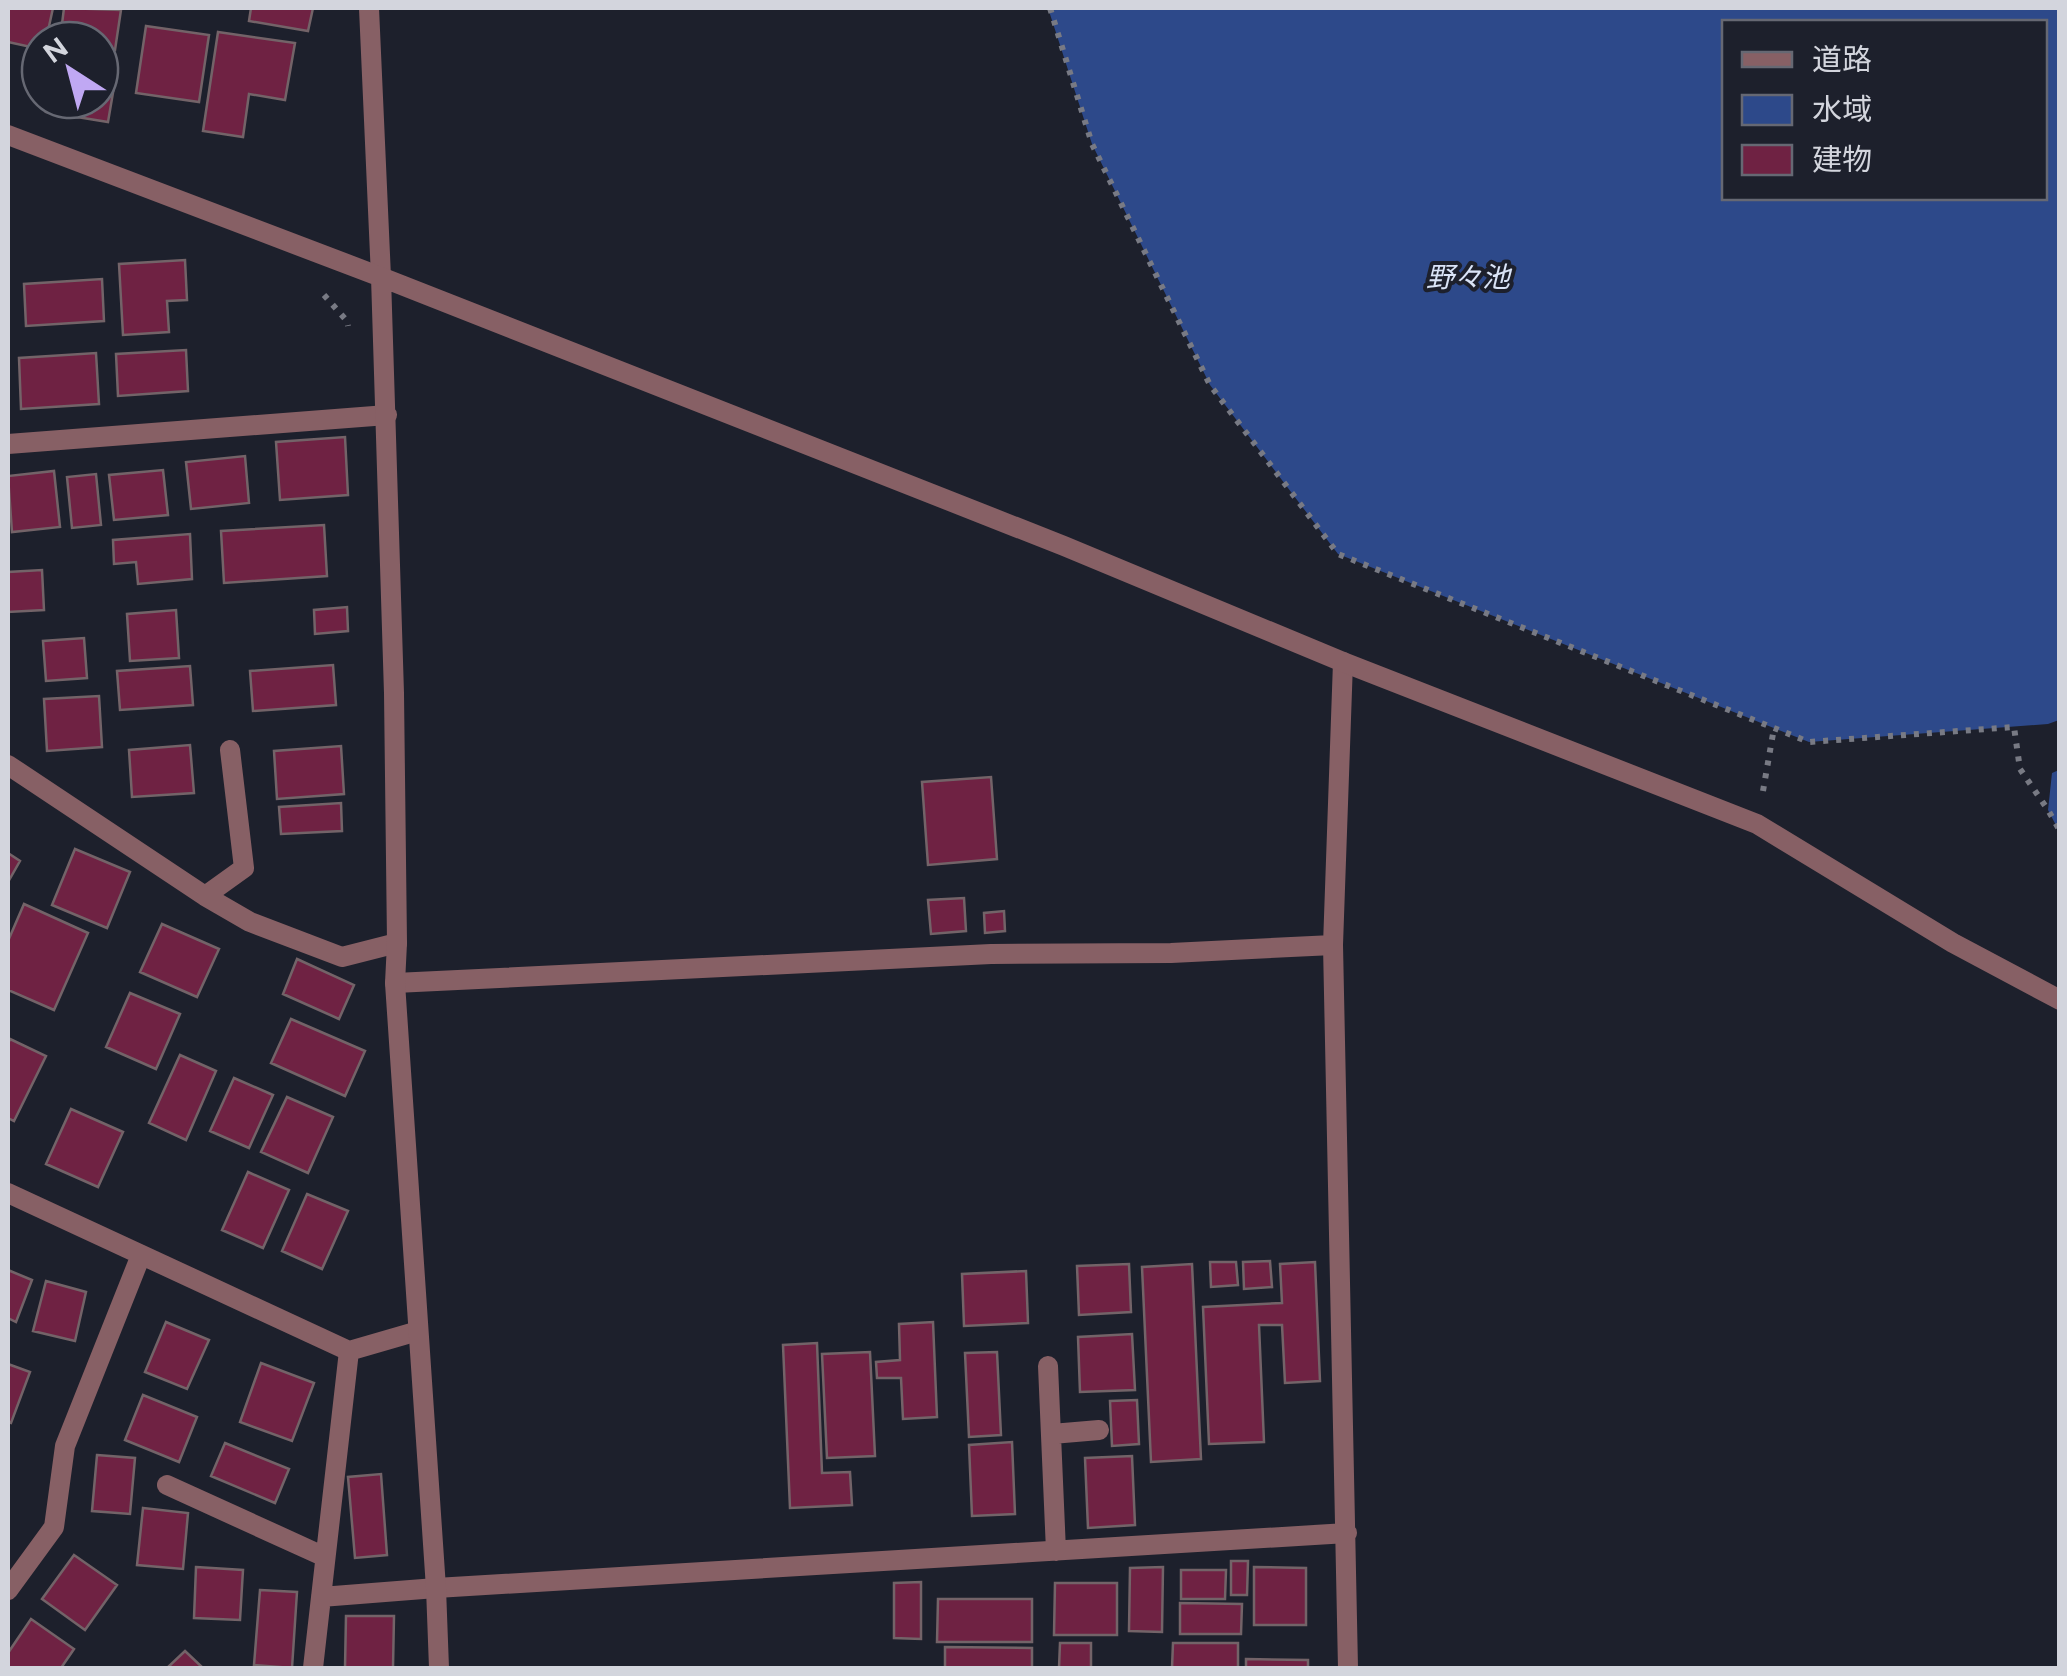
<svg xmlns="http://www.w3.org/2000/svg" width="2067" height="1676" font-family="Figtree,'Noto Sans JP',sans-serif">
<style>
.water{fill:#2d498a;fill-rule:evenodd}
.building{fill:#6f2243;stroke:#736368;stroke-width:2.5}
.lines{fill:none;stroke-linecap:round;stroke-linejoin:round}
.path{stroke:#787a84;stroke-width:6;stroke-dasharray:5 8;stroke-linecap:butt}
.minor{stroke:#876065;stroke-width:20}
.tertiary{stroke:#876065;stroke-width:20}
.labels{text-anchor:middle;stroke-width:8;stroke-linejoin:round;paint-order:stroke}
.water-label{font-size:28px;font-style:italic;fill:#dae4f7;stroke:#1d202c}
</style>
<rect width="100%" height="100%" fill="#1d202c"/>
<path class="water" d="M1048,8H2059V720L2048,724L1809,742L1338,554L1210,385L1092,144ZM1724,22H2044V198H1724Z
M2059,770H2060L2059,831L2048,810L2052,773Z"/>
<path class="building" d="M8,8H53L46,40H40V49L8,42Z
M64,8L121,10L115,50L100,47V40H60Z
M251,8H313L308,31L249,21Z
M146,26L209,35L199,102L136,93Z
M218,32L295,43L285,100L249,94L243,137L203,131Z
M100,67L117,69L108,122L46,112L48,100H100Z
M185,260L187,300L167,301L169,332L123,335L119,264Z
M102,279L104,321L26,326L24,284Z
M186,350L188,391L118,396L116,354Z
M96,353L99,404L21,409L19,358Z
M345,437L348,495L280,500L276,442Z
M245,456L249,503L191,509L186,462Z
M163,470L168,515L114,520L109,475Z
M54,471L60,527L12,532L8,476Z
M96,474L101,525L72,528L67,477Z
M324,525L327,576L224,583L221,531Z
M190,534L192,579L138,584L136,562L114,564L113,540Z
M42,570L44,610L8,612V572Z
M347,607L348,631L315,634L314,610Z
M176,610L179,658L130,661L127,614Z
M84,638L87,678L46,681L43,641Z
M333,665L336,705L253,711L250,671Z
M190,666L193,705L120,710L117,671Z
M99,696L102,747L47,751L44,699Z
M190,745L194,793L132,797L129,750Z
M341,746L344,794L277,799L274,751Z
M991,777L997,859L928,865L922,782Z
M341,803L342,831L281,834L279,807Z
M75,849L130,872L107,928L52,905Z
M8,853L20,861L8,882Z
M964,898L966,931L931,934L928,900Z
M24,904L88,933L54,1010L8,990V941Z
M1004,911L1005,931L985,933L984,913Z
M162,924L219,949L197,997L140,972Z
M297,959L354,985L339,1019L283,994Z
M130,993L180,1014L156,1069L106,1047Z
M291,1019L365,1051L345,1096L271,1063Z
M10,1039L46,1056L14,1121L8,1118V1044Z
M180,1055L216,1071L186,1140L149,1123Z
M234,1078L273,1095L249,1148L210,1131Z
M287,1097L333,1117L308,1173L261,1152Z
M71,1109L123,1132L98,1187L46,1164Z
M248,1172L289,1190L263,1248L222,1230Z
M307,1194L348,1211L322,1269L282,1251Z
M1270,1261L1272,1287L1244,1289L1243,1262Z
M1210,1262H1236L1238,1285L1211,1287Z
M1315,1262L1320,1381L1285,1383L1282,1325H1259L1264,1442L1209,1444L1203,1307L1282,1303L1280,1264Z
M1129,1264L1131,1312L1079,1315L1077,1266Z
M1192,1264L1201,1459L1151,1462L1142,1267Z
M8,1270L32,1280L16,1322L8,1318Z
M1026,1271L1028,1323L964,1326L962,1274Z
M46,1281L86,1292L75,1341L33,1331Z
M166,1322L209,1340L187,1389L145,1372Z
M933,1322L937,1417L903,1419L901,1378H877L876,1362L900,1360L899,1324Z
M1132,1334L1135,1390L1080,1392L1078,1337Z
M817,1343L822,1473L850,1472L852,1505L790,1508L783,1345Z
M870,1352L875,1456L827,1458L822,1354Z
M997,1352L1001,1435L969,1437L965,1353Z
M261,1363L314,1383L292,1441L240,1422Z
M8,1364L30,1372L11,1423L8,1422Z
M143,1395L197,1417L179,1462L125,1440Z
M1137,1400L1139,1444L1112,1446L1110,1401Z
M1012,1442L1015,1514L972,1516L969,1445Z
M225,1443L289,1469L275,1503L211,1476Z
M97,1455L135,1458L130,1514L92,1511Z
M1132,1456L1135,1525L1088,1528L1085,1458Z
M381,1474L387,1555L355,1558L348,1477Z
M143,1508L188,1513L183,1569L137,1565Z
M74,1555L117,1585L85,1630L42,1599Z
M1231,1561H1248L1247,1595H1231Z
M196,1567L243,1570L240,1620L194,1618Z
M1163,1567L1162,1632L1129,1631L1130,1568Z
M1254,1567L1306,1568V1625H1254Z
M1181,1570H1226L1225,1599H1181Z
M921,1582V1639L894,1638V1583Z
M1055,1583H1117V1635H1054Z
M260,1590L297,1592L292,1668L254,1665Z
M938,1599H1032V1642H937Z
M1180,1603L1242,1604L1241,1634H1180Z
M346,1616H394L393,1668H345Z
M31,1619L74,1649L61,1668H8V1653Z
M1060,1643H1091V1668H1059Z
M1173,1643H1238V1668H1172Z
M945,1647L1032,1648V1668H945Z
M185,1651L203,1668H167Z
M1246,1659L1308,1660V1668H1246Z"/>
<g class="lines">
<path class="path" d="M1050,8L1092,144L1210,385L1338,554L1809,742L2014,727L2020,769L2048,810L2060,831
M324,295L347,321L348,326
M1763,791L1774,728"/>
<path class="minor" d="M369,8L381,277
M8,444L387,415
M1343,662L1333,945L1348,1668
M8,765L205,896L250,922L342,957L397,943
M205,896L244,868L230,750
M395,983L991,954L1171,953L1333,945
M8,1193L349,1351
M1048,1366L1056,1551
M1052,1434L1099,1430
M167,1485L325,1557
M8,1590L54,1527L65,1446L141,1255
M321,1597L436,1588L1347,1533
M313,1668L349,1351L418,1331"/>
<path class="tertiary" d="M8,135L381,277L1064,546L1343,662L1757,824L1953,943L2060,1000
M381,277L394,693L397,943L395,983L436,1588L439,1668"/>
</g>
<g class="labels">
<g class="water-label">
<text x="1468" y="287">野々池</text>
</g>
</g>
<rect width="2067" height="1676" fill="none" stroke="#d3d5dd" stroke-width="20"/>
<rect x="1722" y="20" width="325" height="180" fill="#1d202c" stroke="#666873" stroke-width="2.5"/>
<rect x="1742" y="52" width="50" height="15" fill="#876065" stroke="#666873" stroke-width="2.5"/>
<text x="1812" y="70" font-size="30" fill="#d3d5dd">道路</text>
<rect x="1742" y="95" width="50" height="30" fill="#2d498a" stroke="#666873" stroke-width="2.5"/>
<text x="1812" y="120" font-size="30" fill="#d3d5dd">水域</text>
<rect x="1742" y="145" width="50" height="30" fill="#6f2243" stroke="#666873" stroke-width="2.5"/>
<text x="1812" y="170" font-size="30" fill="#d3d5dd">建物</text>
<g transform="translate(70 70) rotate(324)"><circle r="48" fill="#1d202c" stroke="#666873" stroke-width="2.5"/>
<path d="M0-8L18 38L0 25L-18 38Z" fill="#c0a8f3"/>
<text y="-15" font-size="28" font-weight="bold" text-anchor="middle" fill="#d3d5dd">N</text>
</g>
</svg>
